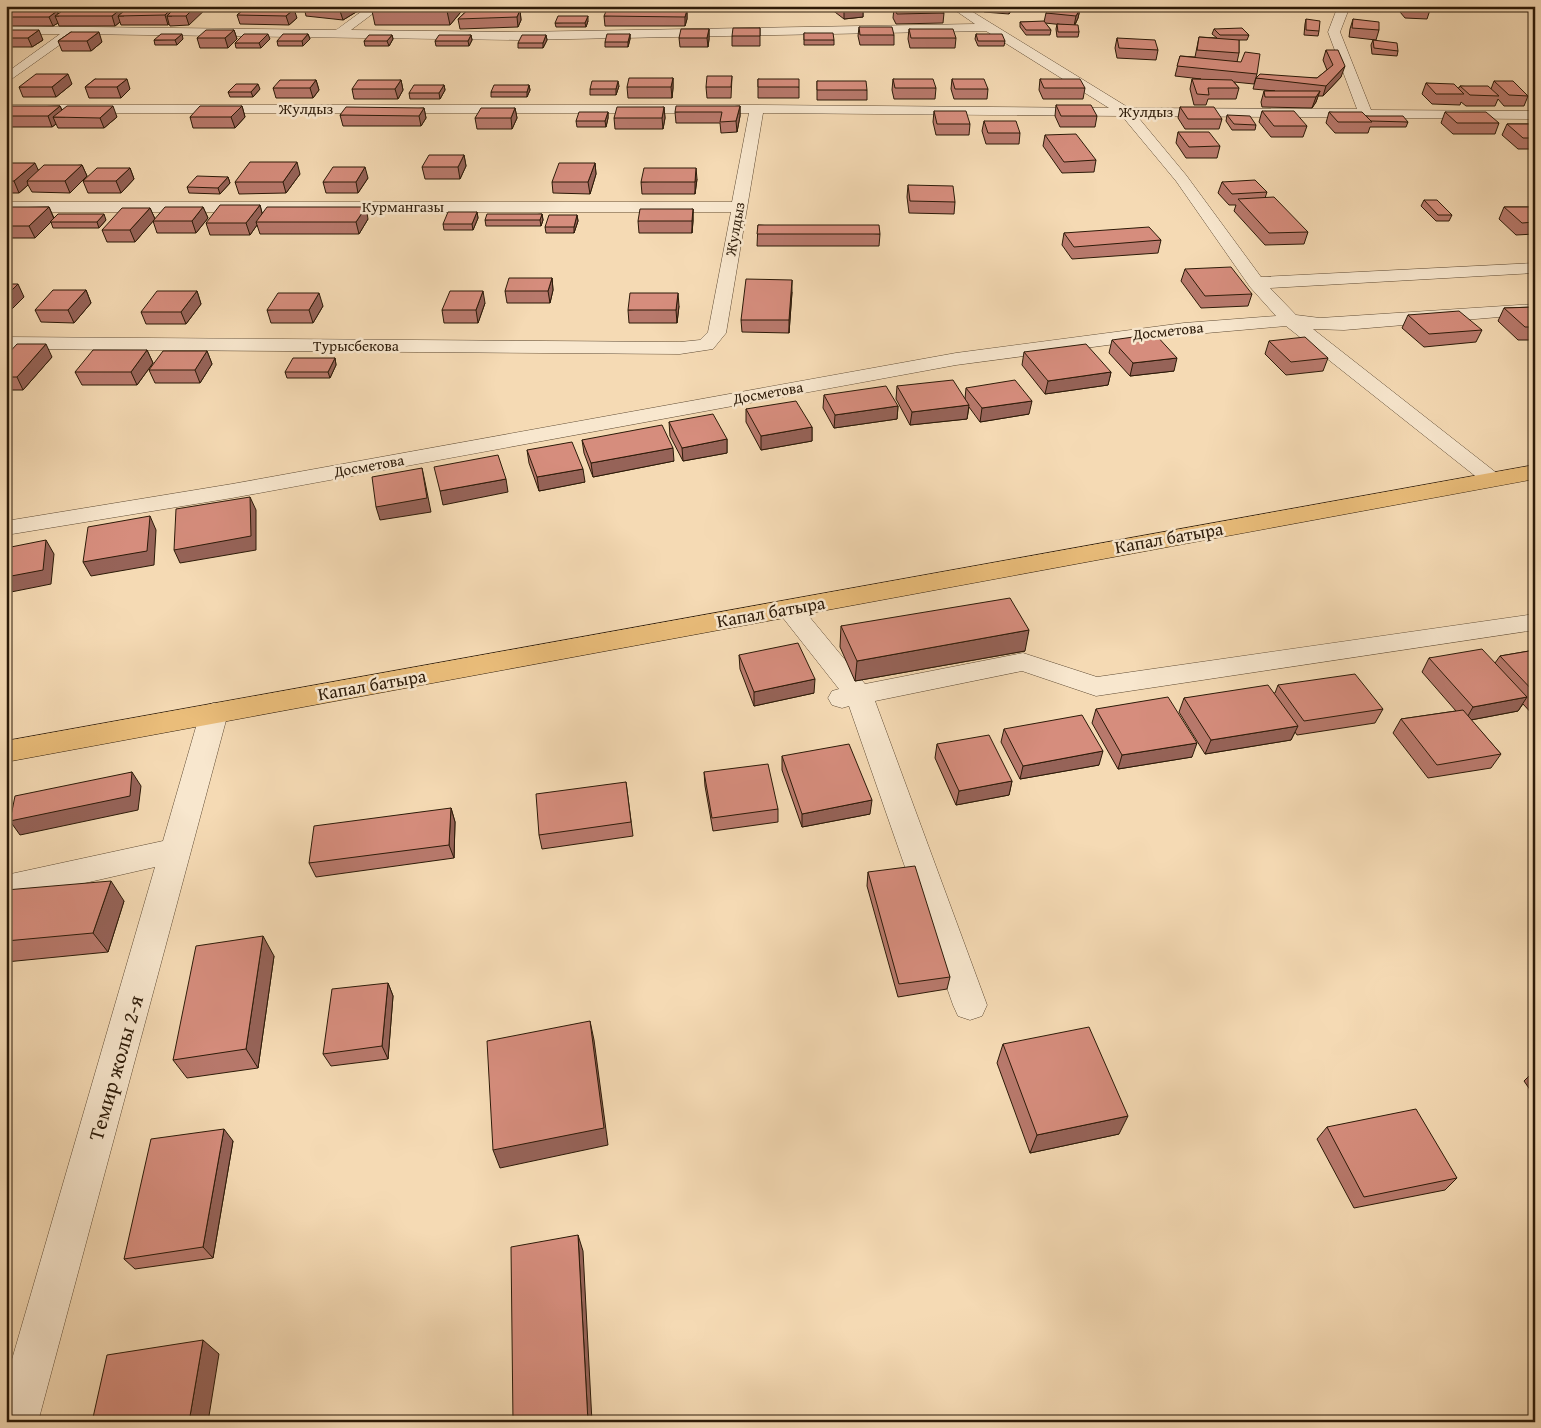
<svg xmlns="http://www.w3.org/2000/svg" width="1541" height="1428" font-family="'Gentium Book Plus',serif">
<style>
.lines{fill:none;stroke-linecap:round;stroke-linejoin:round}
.minor-casing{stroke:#5e4a33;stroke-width:1}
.major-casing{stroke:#2c1a08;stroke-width:1}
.minor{fill:#f8e7ce;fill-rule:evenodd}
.major{fill:#eabd7a;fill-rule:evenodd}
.wall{fill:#b8796c;stroke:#2c1a08}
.shaded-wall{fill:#966358;stroke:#2c1a08}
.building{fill:#d68d7d;stroke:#2c1a08}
.labels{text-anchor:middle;stroke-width:5;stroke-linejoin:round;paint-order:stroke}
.far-street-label{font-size:15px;fill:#2c1a08;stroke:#f8e7ce}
.street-label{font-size:18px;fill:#2c1a08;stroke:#f8e7ce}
.near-street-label{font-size:21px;fill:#2c1a08;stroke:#f8e7ce}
</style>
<rect width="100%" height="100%" fill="#f5dab4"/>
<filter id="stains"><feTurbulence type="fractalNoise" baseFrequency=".004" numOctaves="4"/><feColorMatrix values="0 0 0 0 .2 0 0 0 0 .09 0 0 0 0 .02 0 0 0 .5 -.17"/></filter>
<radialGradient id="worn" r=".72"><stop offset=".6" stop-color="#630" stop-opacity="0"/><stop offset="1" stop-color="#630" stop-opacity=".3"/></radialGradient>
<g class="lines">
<defs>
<path id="minor" d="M369,6H383L351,30L518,32L975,24L949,6H963L1129,108L1357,109L1328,32L1338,6H1350L1340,32L1371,110L1535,111V119L1137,116L1186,175L1261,277L1535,263V273L1270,288L1296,315L1320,318L1535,304V314L1344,330L1313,329L1503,478L1500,483L1492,485L1484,483L1286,326L1184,335L956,365L232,498L6,535V521L232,484L956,353L1184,323L1276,316L1250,287L1176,181L1122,116L763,113L726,333L713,349L680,354L6,349V337L680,342L700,340L708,332L731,212H6V202H732L749,113H6V105H757L1109,108L986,31L518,40L75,34L6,83V73L60,34H6V26L336,30Z
M789,601L798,603L865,684L1023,653L1097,677L1535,614V630L1096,696L1022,671L875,701L987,1005L982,1016L970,1020L958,1016L953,1005L849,706L842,708L832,705L828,698L832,691L839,689L776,609L780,603Z
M214,703L224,706L228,713L38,1422H6V1380L155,867L6,901V875L163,841L200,713L204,706Z"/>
<path id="major" d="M1535,465V479L6,762V741Z"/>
</defs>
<use href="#minor" class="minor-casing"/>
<use href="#major" class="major-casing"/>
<use href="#minor" class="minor"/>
<use href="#major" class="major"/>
</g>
<path class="wall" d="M185,6L189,25L170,26L169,24L168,25H121L120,22L115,26H59L58,23L53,26H6V11H57L59,14L170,10L171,12L178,11Z
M216,6H255L253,8L297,18L289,25L240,24L237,15L243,10H217Z
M366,6L343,20L306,16L304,7Z
M376,6H465V7L450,25H375L372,11Z
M472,6H500L497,10H520L521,20L518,27L460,29L458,19Z
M755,6H780L779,9L755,8Z
M797,6H862L863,7V17L844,19L831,9V8L797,7Z
M986,6H1013L1009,14L984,12Z
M1395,6H1427L1430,10L1427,19L1405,18Z
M894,8L944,13L943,23L896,24L893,18Z
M1080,9L1078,18L1075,25L1079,32L1078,37H1057L1056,29L1057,24L1064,25L1045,23L1051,30L1050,35H1026L1020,27V22H1044L1046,13Z
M687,10V19L685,26H605L604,16Z
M1306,19L1319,31L1318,36L1304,35L1305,24Z
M1353,19L1379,30L1376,40L1349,37L1350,29Z
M588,21L586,27H556L555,23Z
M859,27L894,35V45H860L858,36Z
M760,28V46H732V36Z
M709,29V39L708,47H680L679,38Z
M909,29L956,38L955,48H910L908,39Z
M1214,29L1249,35L1247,40H1239V53L1237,62L1257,74L1254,84L1234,82L1239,88L1236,99H1208L1206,105H1194L1190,89L1192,79H1201L1175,76L1180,56L1195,57L1199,37L1217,38L1212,34Z
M6,30L43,40L32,47H6Z
M234,30L237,39L228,48H200L197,38Z
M71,32L102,42L91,51H62L58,41Z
M804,33L834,40V45H804Z
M308,34L310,39L303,46H278L277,41Z
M630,34V39L628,47H605V42Z
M976,34L1005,41L1004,46H978L975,39Z
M392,35L393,39L389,46H365L364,41Z
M471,35L472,40L469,46H436L435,41Z
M546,35L547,40L543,48H518V43Z
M1117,38L1158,50L1156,60L1117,58L1115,48Z
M183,39L177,45H155L154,40Z
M270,39L261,48H236L235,43Z
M1373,40L1398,51L1397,56L1372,54L1371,45Z
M1326,50L1341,77L1323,96H1318L1316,102L1312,108L1262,107L1261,102L1264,91H1275L1253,89L1256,78H1317L1327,70L1323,60Z
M1535,57V65L1532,62Z
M732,76L731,98H707L706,87Z
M673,78V88L672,98H628L627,87Z
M95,79L130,89L121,98H89L85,87Z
M758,79L799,87V98H758Z
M893,79L936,88L935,99H894L892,90Z
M952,79L988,89L987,99H954L951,89Z
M1040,79L1085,88L1083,99H1043L1039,90Z
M316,80L319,90L313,98H276L273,88Z
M401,80L403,90L398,99H354L352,89Z
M817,81L867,90V100H817Z
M1494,81L1528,96L1524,106H1504L1498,99L1495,106H1466L1461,102L1460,105L1432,104L1422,94L1426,83L1459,88L1460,86L1491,89Z
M72,84L56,97H23L19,87Z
M444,85L445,90L440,99H410L409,93Z
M529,85L530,90L527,97H491V92Z
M619,86L616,95H590V89Z
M260,89L253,97H230L228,92Z
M1056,105L1097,116L1095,127H1060L1055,116Z
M60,106L62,110L117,117L104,128H58L56,124L52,127H6V108Z
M242,106L245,117L235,128H193L190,117Z
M740,106V116L737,132L721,133L720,123H676L675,112Z
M664,107L665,118L663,129H615L614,118Z
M1180,107L1222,119L1219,129H1185L1178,118Z
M424,108L426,118L421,126H343L340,115Z
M515,108L517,118L512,129H477L475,118Z
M934,111L970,124L969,135H936L933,122Z
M1262,111L1307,126L1303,137H1271L1259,122Z
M608,112V118L606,127H577L576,121Z
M1329,112L1366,116L1408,122L1406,127H1370L1368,133H1335L1326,123Z
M1445,112L1499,123L1495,134H1453L1441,123Z
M1227,115L1256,125L1255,130H1232L1226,121Z
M1535,120V149H1518L1502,135L1507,124H1534H1533Z
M984,121L1020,133L1019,144H986L982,131Z
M1178,132L1220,146L1217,158H1186L1176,143Z
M1045,135L1096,160L1094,172L1062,173L1043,146Z
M464,155L466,166L460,179H425L422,167Z
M6,163L38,170L82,165L87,176L70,193L32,192L28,185L19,193H6Z
M595,163L596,174L590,194L553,193L552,182Z
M130,168L134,179L121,193H88L83,181Z
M300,174L286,193L239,194L235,182Z
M228,177L230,183L220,194L189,193L187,187Z
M368,178L358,193H326L323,182Z
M697,179L695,194H642L641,182Z
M1222,182L1267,192L1265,198L1308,232L1304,244L1265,245L1234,211L1236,205H1229L1218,193Z
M908,185L955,202L954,214L909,213L907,197Z
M1424,200L1452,215L1449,221H1436L1421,206Z
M260,205L262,213L368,219L359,234H260L257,225L250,235H210L206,223Z
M49,207L54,218L106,220L99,228H53L51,222L35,238H6V208Z
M203,207L208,218L196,233H157L153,221L135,242H107L102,230L150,208L155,219Z
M1504,207H1535V234L1516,235L1499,219Z
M693,209V221L692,233H639L638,221Z
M477,212L478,218L473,230H444L443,224Z
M542,214L543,220L541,226H486L485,220Z
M577,215L578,221L574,233H546L545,227Z
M758,225L880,234L879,246H757Z
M1064,233L1161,240L1158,253L1072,259L1062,245Z
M1185,269L1252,294L1248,306L1201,308L1181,281Z
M552,278L553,290L550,303H507L505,291Z
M86,290L91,303L74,323L41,322L35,310Z
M197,291L201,304L186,324H146L141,312Z
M792,292L789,333L742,332L741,320Z
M485,303L478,323H444L442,310Z
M323,306L313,323H271L267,310Z
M679,306L677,323H629L628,310Z
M1535,307V340H1518L1498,321L1504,308Z
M1408,315L1482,330L1476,342L1424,347L1402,328Z
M1112,340L1174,371L1130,376L1109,353Z
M1269,341L1328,358L1323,371L1286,375L1265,354Z
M147,350L153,363L137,385H82L75,372Z
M207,351L212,364L200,383H155L149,370Z
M1024,352L1111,372L1108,385L1045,394L1022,365Z
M6,356L52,357L23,390H6Z
M335,358L336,365L330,378H287L285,372Z
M897,386L965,399L966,388L1029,414L980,422L969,407L967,419L910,425L896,399Z
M824,395L898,406L897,419L834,428L823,408Z
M746,409L812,427V441L761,450L746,422Z
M669,422L727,439V453L683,461L670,436Z
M582,440L674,461L593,477L584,453Z
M527,450L585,482L539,491L529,463Z
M841,626L1025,651L855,681L840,647Z
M1535,650V717L1523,704L1518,711L1471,720L1501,754L1491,768L1428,778L1393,733L1401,719L1456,711L1422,672L1429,658L1495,663L1500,656Z
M739,655L814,693L754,706L740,669Z
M1278,685L1383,709L1375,723L1297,735L1295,732L1291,740L1205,754L1179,712L1184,698L1275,693Z
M1096,709L1192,757L1118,769L1092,723Z
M1004,729L1099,765L1020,779L1001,742Z
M937,744L1012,781L1009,795L956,805L935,758Z
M782,756L870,814L802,827L782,770Z
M704,772L778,809V822L713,831L705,786Z
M626,782L633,836L542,849L539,835Z
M451,808L455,822L454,858L316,877L309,863Z
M868,872L950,977L947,989L898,997L867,886Z
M6,890L124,901L108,952L6,962Z
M274,956L258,1068L187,1078L173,1060Z
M388,983L393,996L388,1059L331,1066L323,1054Z
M1003,1044L1119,1134L1030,1153L997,1063Z
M1535,1070V1097L1524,1081Z
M1327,1127L1457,1178L1445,1190L1354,1208L1317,1139Z
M233,1141L213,1258L135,1269L124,1259Z"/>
<path class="shaded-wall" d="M196,6H209L189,25L186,16Z
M348,6H366L343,20L340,11Z
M451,6L465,7L450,25L447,11Z
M490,6H500V7L490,18L487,10Z
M1011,6H1013V8L1009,14L1010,9Z
M863,7V17L844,19V9Z
M121,9L124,16H118L120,22L115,26L112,16Z
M294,9L297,18L289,25L286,16Z
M1080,9L1078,18L1074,26L1076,16Z
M170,10L172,16H167L169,24L168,25L165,15Z
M520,10L521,20L518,27L517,17Z
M687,10V19L685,26V17Z
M57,11L59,16H55L58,23L53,26L49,17Z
M588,16V21L586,27L585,23Z
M709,29V39L708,47L707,38Z
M39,30L43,40L32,47L28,38Z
M234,30L237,39L228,48L225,38Z
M99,32L102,42L91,51L87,41Z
M182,34L183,39L177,45L175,40Z
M268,34L270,39L261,48L259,43Z
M308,34L310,39L303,46L302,41Z
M630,34V39L628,47V42Z
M392,35L393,39L389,46L387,41Z
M471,35L472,40L469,46L468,41Z
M546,35L547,40L543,48V43Z
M1345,66L1341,77L1323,96L1326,86Z
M68,74L72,84L56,97L52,87Z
M673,78V88L672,98L671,87Z
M127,79L130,89L121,98L117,87Z
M316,80L319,90L313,98L310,88Z
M401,80L403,90L398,99L395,89Z
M618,81L619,86L616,95V89Z
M258,84L260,89L253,97L251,92Z
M444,85L445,90L440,99L439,93Z
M529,85L530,90L527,97V92Z
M1320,91L1316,102L1312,108L1316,97Z
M60,106L65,117H53L56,124L52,127L48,116Z
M113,106L117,117L104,128L100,118Z
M242,106L245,117L235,128L231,117Z
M740,106V116L737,132L736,121Z
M664,107L665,118L663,129L662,118Z
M424,108L426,118L421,126L419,116Z
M515,108L517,118L512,129L511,118Z
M608,112V118L606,127L605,121Z
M464,155L466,166L460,179L458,167Z
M297,162L300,174L286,193L283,182Z
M35,163L40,174L27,181L28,185L19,193L14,181Z
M595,163L596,174L590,194L588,182Z
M82,165L87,176L70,193L65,181Z
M365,167L368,178L358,193L356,182Z
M130,168L134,179L121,193L116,181Z
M696,168L697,179L695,194V182Z
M228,177L230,183L220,194L218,188Z
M260,205L263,217L256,222L257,225L250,235L246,223Z
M49,207L54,219L35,238L29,226Z
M203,207L208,218L196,233L192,221Z
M366,207L368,219L359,234L356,222Z
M150,208L155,219L135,242L130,230Z
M693,209V221L692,233V221Z
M477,212L478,218L473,230L472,224Z
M104,214L106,220L99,228L97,222Z
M542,214L543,220L541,226L540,220Z
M577,215L578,221L574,233V227Z
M552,278L553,290L550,303L548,291Z
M792,280V292L789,333V320Z
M18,284L24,297L6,315V296Z
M86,290L91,303L74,323L68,310Z
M197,291L201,304L186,324L181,312Z
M483,291L485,303L478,323L476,310Z
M319,293L323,306L313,323L309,310Z
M678,293L679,306L677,323L676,310Z
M46,344L52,357L23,390L17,377Z
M147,350L153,363L137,385L131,372Z
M207,351L212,364L200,383L195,370Z
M335,358L336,365L330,378L328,372Z
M1177,358L1174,371L1130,376L1133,363Z
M1111,372L1108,385L1045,394L1048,381Z
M1032,401L1029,414L980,422L982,408Z
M969,405L967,419L910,425L912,412Z
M898,406L897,419L834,428L835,415Z
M812,427V441L761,450V436Z
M727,439V453L683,461L682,448Z
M673,448L674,461L593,477L591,463Z
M422,468L425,482L431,512L380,520L376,507Z
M583,469L585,482L539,491L537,477Z
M506,479L508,492L443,505L440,491Z
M250,497L256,510V550L180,563L174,550Z
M150,516L156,530L154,565L91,576L83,562Z
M46,540L54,554L51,584L6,593V577Z
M1029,630L1025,651L855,681L857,661Z
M815,679L814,693L754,706V692Z
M1527,697L1518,711L1465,721L1473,707Z
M1298,726L1291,740L1205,754L1211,740Z
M1197,743L1192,757L1118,769L1122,755Z
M1103,751L1099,765L1020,779L1023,766Z
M132,772L141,786L138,810L20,835L10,821Z
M1012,781L1009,795L956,805L959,791Z
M872,800L870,814L802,827V814Z
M451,808L455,822L454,858L449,845Z
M111,881L124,901L108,952L93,933Z
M263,936L274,956L258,1068L246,1049Z
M388,983L393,996L388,1059L382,1046Z
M590,1021L594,1040L608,1145L500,1168L493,1150Z
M1128,1116L1119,1134L1030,1153L1037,1135Z
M224,1129L233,1141L213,1258L203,1247Z
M578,1235L583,1251L592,1422H588Z
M203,1340L219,1354L208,1422H189Z"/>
<path class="building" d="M185,6H196L186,16H167L172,11H178Z
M305,6H348L340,11L304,7Z
M376,6L433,7L451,6L447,11H372Z
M472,6H490L487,10H520L517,17L458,19Z
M840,6H862L863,7L844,9Z
M986,6H1011L1010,9L985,7Z
M1050,6H1054L1080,9L1076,16L1046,13Z
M1406,6H1427L1430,10L1408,9Z
M941,7L944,13L897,14L894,8Z
M246,8L294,9L286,16L237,15Z
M65,9H121L112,16H55Z
M607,9L687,10L685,17L604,16Z
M170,10L165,15L118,16L124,11Z
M6,11H57L49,17H6Z
M558,16H588L585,23H555Z
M1306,19L1320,21L1319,31L1306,30Z
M1353,19L1379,22V30L1352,28Z
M1044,21L1051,30H1026L1020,22Z
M1057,24L1078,25L1079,32H1058Z
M859,27H892L894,35H860Z
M733,28H760V36H732Z
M1242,28L1249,35H1220L1214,29Z
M681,29H709L707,38H679Z
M909,29H953L956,38H911Z
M6,30H39L28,38H6Z
M206,30H234L225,38H197Z
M71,32H99L87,41H58Z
M804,33H833L834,40H804Z
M161,34H182L175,40H154Z
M244,34H268L259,43H235Z
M283,34H308L302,41H277Z
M607,34H630L628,42H605Z
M976,34H1002L1005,41H978Z
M369,35H392L387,41H364Z
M439,35H471L468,41H435Z
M522,35H546L543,43H518Z
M1199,37L1239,40V53L1197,50Z
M1117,38L1155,40L1158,50L1119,48Z
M1373,40L1397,43L1398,51L1374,48Z
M1326,50H1338L1345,66L1326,86L1256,78L1260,74L1317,78L1333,65Z
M1245,52L1260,54L1257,74L1177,66L1180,56L1241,62Z
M36,74H68L52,87H19Z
M707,76H732L731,87H706Z
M629,78H673L671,87H627Z
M95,79H127L117,87H85Z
M758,79H799V87H758Z
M893,79H933L936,88H895Z
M952,79H984L988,89H955Z
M1040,79H1080L1085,88H1044Z
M1192,79L1232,80L1239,88H1208L1209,95L1197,94Z
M280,80H316L310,88H273Z
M358,80H401L395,89H352Z
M592,81H618L616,89H590Z
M817,81H866L867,90H817Z
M1494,81H1513L1528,96L1509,95Z
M1426,83L1454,84L1464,94H1436Z
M236,84H258L251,92H228Z
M414,85H444L439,93H409Z
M494,85H529L527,92H491Z
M1460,86H1488L1499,96L1470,95Z
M1264,91H1320L1316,97H1265Z
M1056,105H1091L1097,116H1061Z
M10,106H60L48,116H6V108Z
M67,106H113L100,118L53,117Z
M200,106H242L231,117H190Z
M676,106H740L736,121L720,122L722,112H675Z
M346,107L424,108L419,116L340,115Z
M617,107H664L662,118H614Z
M1180,107H1214L1222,119H1188Z
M481,108H515L511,118H475Z
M934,111H966L970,124H937Z
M1262,111H1294L1307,126H1274Z
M579,112H608L605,121H576Z
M1329,112H1362L1372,122H1338Z
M1445,112H1486L1499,123H1457Z
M1227,115L1250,116L1256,125L1234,124Z
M1366,116H1403L1408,122L1371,121Z
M984,121H1016L1020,133H988Z
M1507,124H1535V138H1523Z
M1178,132H1209L1220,146L1189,147Z
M1076,134L1096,160L1064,162L1045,135Z
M429,155H464L458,167H422Z
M250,162H297L283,182H235Z
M6,163H35L14,181H6Z
M559,163H595L588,182H552Z
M44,165H82L65,181H27Z
M333,167H365L356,182H323Z
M97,168H130L116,181H83Z
M644,168H696L695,182H641Z
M197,176L228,177L218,188L187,187Z
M1255,180L1267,192L1232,194L1222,182Z
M908,185L953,186L955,202L910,201Z
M1274,197L1308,232L1269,233L1238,199Z
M1424,200H1437L1452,215H1438Z
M220,205H260L246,223H206Z
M7,207H49L29,226H6Z
M165,207H203L192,221H153Z
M267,207H366L356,222H256Z
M1504,207H1535V222L1522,223Z
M122,208H150L130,230H102Z
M640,209H693L692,221H638Z
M448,212H477L472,224H443Z
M58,214H104L97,222H50Z
M487,214H542L540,220H485Z
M549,215H577L574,227H545Z
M758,225H879L880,234H757Z
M1149,227L1161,240L1074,247L1064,233Z
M1231,267L1252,294L1205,296L1185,269Z
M509,278H552L548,291H505Z
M746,279L792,280L789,320H741Z
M6,284H18L6,296Z
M53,290H86L68,310H35Z
M157,291H197L181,312H141Z
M450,291H483L476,310H442Z
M278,293H319L309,310H267Z
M630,293H678L676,310H628Z
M1535,307V327H1525L1504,308Z
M1459,311L1482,330L1429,334L1408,315Z
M1155,334L1177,358L1133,363L1112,340Z
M1305,337L1328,358L1291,362L1269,341Z
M17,344H46L17,377H6V356Z
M1086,344L1111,372L1048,381L1024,352Z
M93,350H147L131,372H75Z
M163,351H207L195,370H149Z
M293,358H335L328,372H285Z
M953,380L969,405L912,412L897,386Z
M1015,380L1032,401L982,408L966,388Z
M886,386L898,406L835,415L824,395Z
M796,401L812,427L761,436L746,409Z
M713,414L727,439L682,448L669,422Z
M662,425L673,448L591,463L582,440Z
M572,442L583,469L537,477L527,450Z
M498,455L506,479L440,491L434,467Z
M422,468L427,498L376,507L372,477Z
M250,497L251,536L174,550L176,509Z
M150,516L147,551L83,562L88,527Z
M46,540L43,570L6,577V548Z
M1010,598L1029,630L857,661L841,626Z
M798,643L815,679L754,692L739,655Z
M1482,649L1527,697L1473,707L1429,658Z
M1535,650V693L1500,656Z
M1355,674L1383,709L1304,721L1278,685Z
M1268,685L1298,726L1211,740L1184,698Z
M1168,697L1197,743L1122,755L1096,709Z
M1463,710L1501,754L1437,765L1401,719Z
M1082,715L1103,751L1023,766L1004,729Z
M989,735L1012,781L959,791L937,744Z
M849,744L872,800L802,814L782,756Z
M768,764L778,809L712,818L704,772Z
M132,772L130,796L10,821L15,796Z
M626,782L631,822L539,835L536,794Z
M451,808L449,845L309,863L314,826Z
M915,866L950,977L899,984L868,872Z
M111,881L93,933L6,941V890Z
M263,936L246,1049L173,1060L196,946Z
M388,983L382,1046L323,1054L332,989Z
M590,1021L604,1128L493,1150L487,1041Z
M1089,1027L1128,1116L1037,1135L1003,1044Z
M1416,1109L1457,1178L1364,1197L1327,1127Z
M224,1129L203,1247L124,1259L151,1139Z
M578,1235L588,1422H513L511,1247Z
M203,1340L189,1422H92L107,1355Z"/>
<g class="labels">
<g class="far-street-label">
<text x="306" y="114">Жулдыз</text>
<text x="1146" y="117">Жулдыз</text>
<text x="403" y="212">Курмангазы</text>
<text transform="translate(735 229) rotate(-80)" y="5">Жулдыз</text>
<text transform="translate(1168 331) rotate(-6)" y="5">Досметова</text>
<text x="356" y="351">Турысбекова</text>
<text transform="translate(768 393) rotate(-10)" y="5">Досметова</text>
<text transform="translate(369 466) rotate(-10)" y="5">Досметова</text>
</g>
<g class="street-label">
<text transform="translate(1169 538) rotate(-10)" y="6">Капал батыра</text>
<text transform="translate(771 612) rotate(-10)" y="6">Капал батыра</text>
<text transform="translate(372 685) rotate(-10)" y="6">Капал батыра</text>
</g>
<g class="near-street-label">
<text transform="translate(116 1068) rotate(-74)" y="7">Темир жолы 2-я</text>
</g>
</g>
<rect width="1541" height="1428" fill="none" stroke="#f5dab4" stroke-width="25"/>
<rect x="8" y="8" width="1526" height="1413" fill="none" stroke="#2c1a08" stroke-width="2.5"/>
<rect x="12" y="12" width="1516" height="1403" fill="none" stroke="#2c1a08"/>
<rect width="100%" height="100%" filter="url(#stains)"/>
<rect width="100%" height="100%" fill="url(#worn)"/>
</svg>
